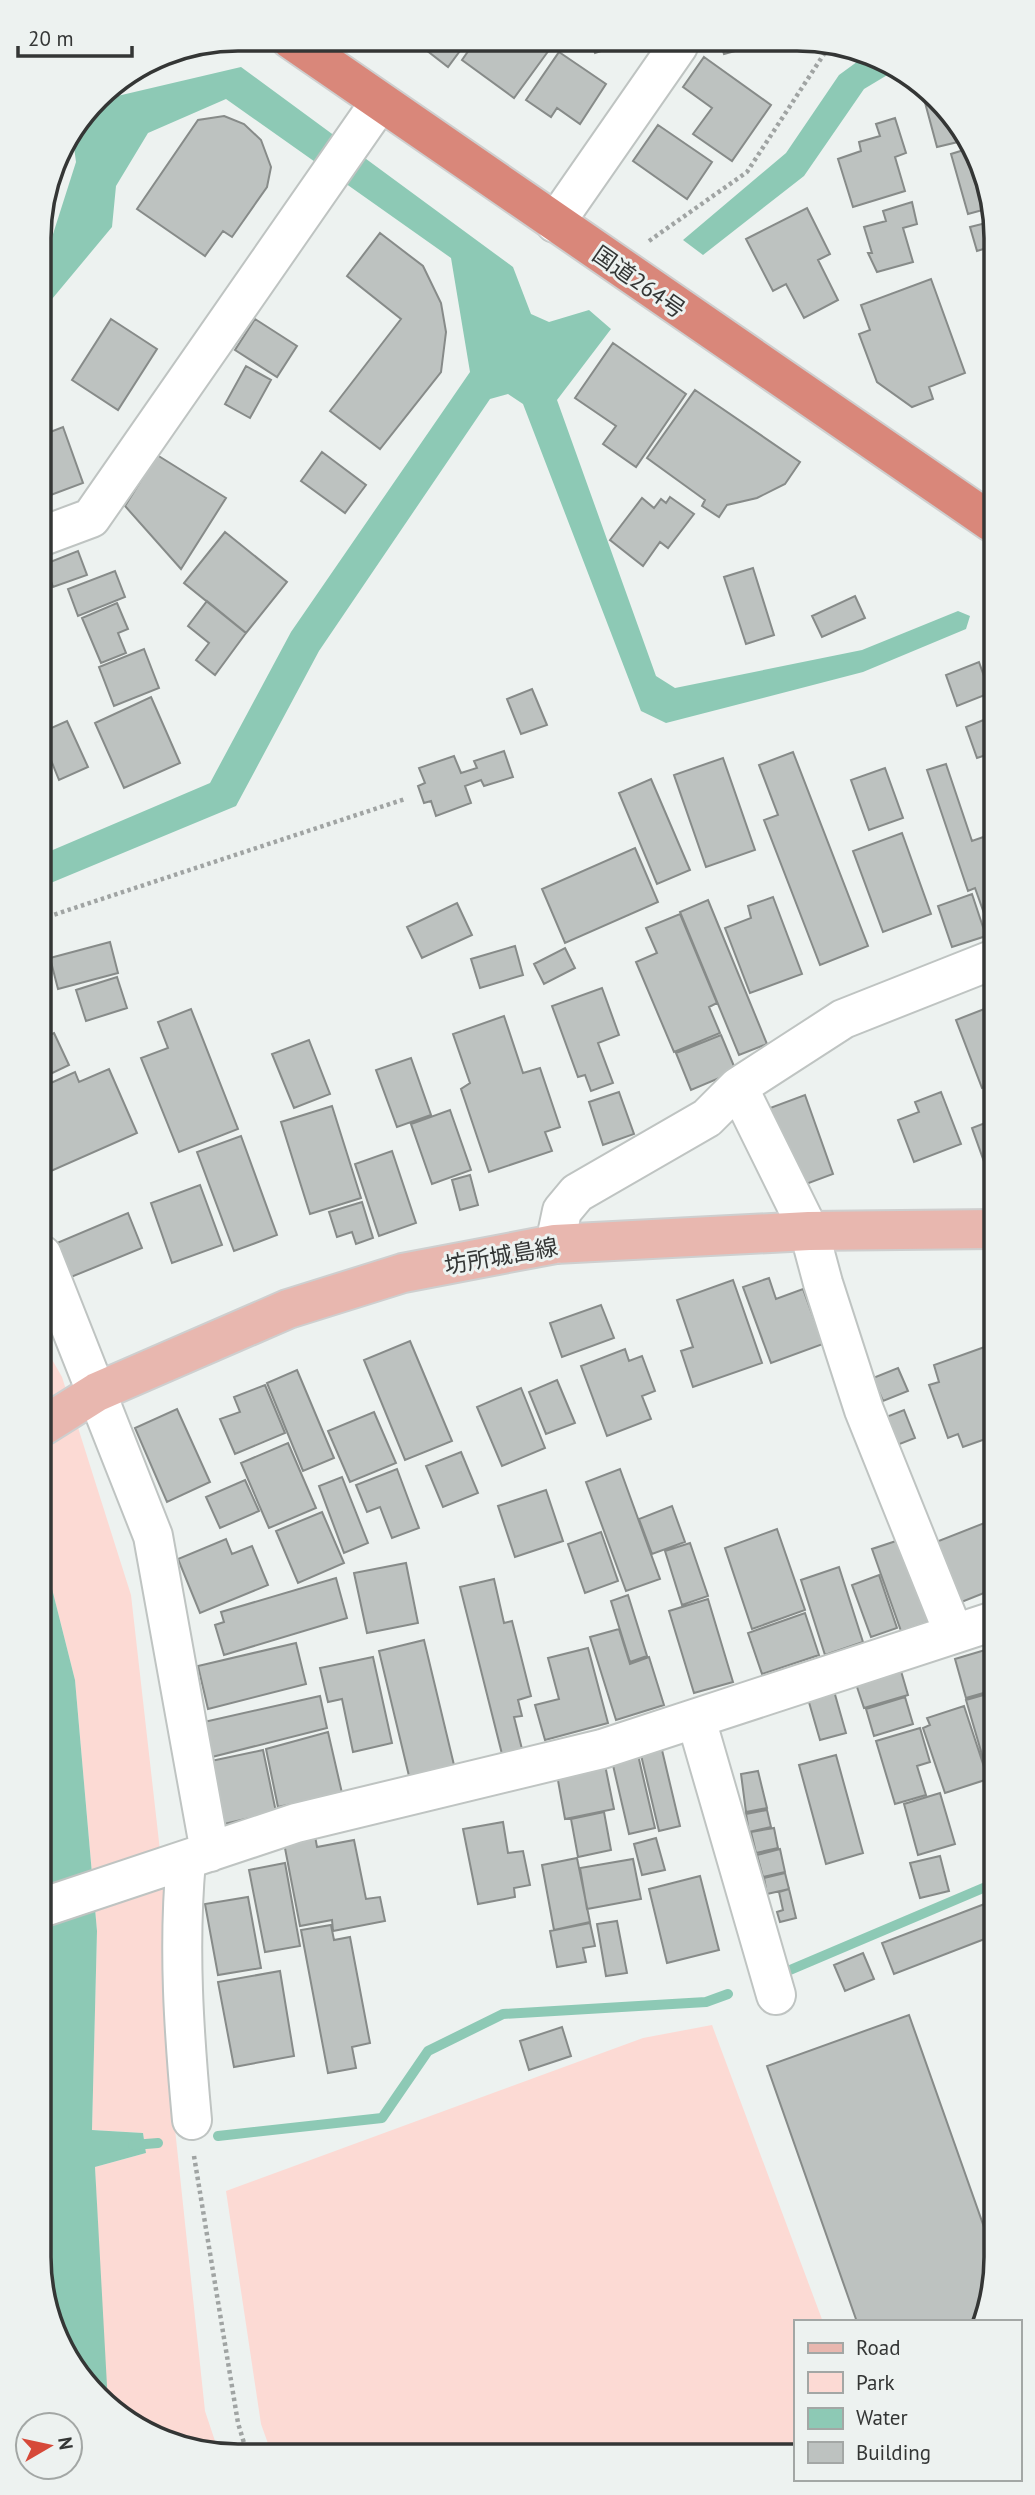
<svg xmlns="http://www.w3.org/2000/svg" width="1035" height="2495" font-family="'PT Sans','Noto Sans JP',sans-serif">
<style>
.green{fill:#fcdad4}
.water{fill:#8dc9b5}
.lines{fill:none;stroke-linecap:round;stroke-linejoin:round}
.stream{stroke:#8dc9b5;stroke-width:10}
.building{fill:#bdc2c0;stroke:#878b89;stroke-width:2}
.minor-casing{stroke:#bfc4c2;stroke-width:42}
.major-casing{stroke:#cecfcf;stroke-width:42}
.highway-casing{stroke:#cecfcf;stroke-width:42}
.path{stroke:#a0a4a3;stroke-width:4.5;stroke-dasharray:3.5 3.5;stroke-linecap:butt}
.minor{stroke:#fff;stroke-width:38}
.major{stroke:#e8b7af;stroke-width:38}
.highway{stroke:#d9877a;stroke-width:38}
.labels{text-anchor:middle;stroke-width:6;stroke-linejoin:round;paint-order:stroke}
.street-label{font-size:23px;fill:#343635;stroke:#edf2f0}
.rim{fill:none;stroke:#343635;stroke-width:3.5}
</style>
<rect width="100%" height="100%" fill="#edf2f0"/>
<path class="green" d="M42,1342L62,1377L131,1595L164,1886L175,2129L205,2411L219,2453H199L108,2404L106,2400L95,2167L146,2153L143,2133L92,2130L97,1931L75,1680L43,1553Z
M712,2025L823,2322H795V2450L271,2452L261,2424L226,2191L643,2038Z"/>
<path class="water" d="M865,56L894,71L864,89L804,176L703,255L683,240L786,153L839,75Z
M241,67L513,267L531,314L549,322L589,310L611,329L557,400L656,676L675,688L862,650L958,611L970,616L966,629L863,672L666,723L641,711L523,404L508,394L490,399L319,651L236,806L41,887V855L210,783L291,632L470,372L451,258L226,99L148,133L116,186L112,227L52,299L39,303V258L46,256L76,162L72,132L96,101Z
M43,1553L75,1680L97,1931L92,2130L143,2133L146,2153L95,2167L108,2404L97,2399L45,2309Z"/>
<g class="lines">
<path class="stream" d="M790,1970L995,1883
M218,2136L382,2118L428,2051L503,2014L706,2002L728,1994
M133,2145L158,2143"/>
</g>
<path class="building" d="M426,40H468L448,67L421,46Z
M476,40H545L552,46L514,98L462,60Z
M591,41H632L595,53Z
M720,42H761V44L724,54Z
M559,52L606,84L580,124L557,108L551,117L526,100Z
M704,57L771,105L732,161L693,134L712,108L683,87Z
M920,84L929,88L962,141L937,147Z
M224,116L244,124L261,140L271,167L267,187L232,237L223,231L205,256L137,209L198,120Z
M895,118L906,153L895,157L905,191L853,207L838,159L861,151L859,142L880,136L876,124Z
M658,125L712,162L687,199L633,161Z
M967,149L990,186V208L968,214L951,154Z
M912,202L917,224L903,228L913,262L877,272L868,253H872L864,227L886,221L883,211Z
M807,208L830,254L818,260L838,300L804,318L786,284L773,291L746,239Z
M990,222V247L977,251L970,227Z
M380,233L423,266L441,303L446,332L441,372L380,449L330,411L401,319L347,276Z
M931,279L965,373L929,387L933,399L912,407L877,382L859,334L870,330L861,305Z
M111,319L157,349L118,410L72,380Z
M255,319L297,346L277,377L235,350Z
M613,343L686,394L636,467L603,444L616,426L575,398Z
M246,366L271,380L250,418L225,404Z
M695,390L800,462L785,484L757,498L727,505L719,517L702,506L705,500L647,458Z
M63,427L83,483L40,499V436Z
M322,452L366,485L345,513L301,481Z
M157,455L226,498L181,569L125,506Z
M670,497L694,514L668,548L660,542L643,566L610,540L642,498L654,508L661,499L666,503Z
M225,532L287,582L246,633L184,583Z
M78,551L87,575L53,587L45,564Z
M753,568L774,635L746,644L724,577Z
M115,571L125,597L78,616L68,589Z
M855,596L865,618L822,637L812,616Z
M207,601L246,633L215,675L196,660L209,643L188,626Z
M117,603L128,629L118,633L126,653L101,663L82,618Z
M144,649L159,688L114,706L99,667Z
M979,662L990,693L957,706L946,675Z
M532,689L547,725L521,734L507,699Z
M151,697L180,763L124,788L95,723Z
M991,717L992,753L977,758L966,727Z
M67,721L88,767L59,780L40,733Z
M504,751L513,777L484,786L481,780L465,786L471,803L436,816L431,801L424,803L418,786L425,783L419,768L454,756L461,773L477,768L474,761Z
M793,752L868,946L820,965L764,820L778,815L759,765Z
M723,758L755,850L706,867L674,775Z
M946,764L972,841L992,834V914L985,916L975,888L968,891L927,770Z
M885,768L903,818L869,830L851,780Z
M651,779L690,870L657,884L619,793Z
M902,833L931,914L883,932L853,851Z
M635,848L658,902L565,943L542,889Z
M972,894L986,936L952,947L938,906Z
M773,897L802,974L750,993L725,928L751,918L748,906Z
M708,900L767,1044L739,1055L680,912Z
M457,903L472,935L422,958L407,927Z
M680,914L717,1003L709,1007L720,1033L674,1052L636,962L657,953L646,928Z
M110,942L118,973L58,989L50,958Z
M515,946L523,975L480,988L471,959Z
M565,948L575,968L544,984L534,964Z
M117,977L127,1008L86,1021L76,990Z
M602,988L619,1035L598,1043L613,1083L591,1091L585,1075L578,1077L552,1006Z
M992,1006L993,1084L982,1088L956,1020Z
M191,1009L238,1129L179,1152L141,1058L168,1048L158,1022Z
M504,1016L523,1073L540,1068L560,1127L545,1132L552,1151L489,1172L461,1089L470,1083L453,1034Z
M54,1033L69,1065L42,1078L41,1039Z
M721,1035L736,1071L691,1090L676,1053Z
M309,1040L330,1094L294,1108L272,1054Z
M411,1058L431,1115L397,1127L376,1070Z
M109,1069L137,1133L42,1175V1087L75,1072L79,1082Z
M619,1092L634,1134L603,1145L589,1102Z
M941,1092L961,1144L914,1162L898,1120L919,1112L915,1102Z
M805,1095L833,1174L798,1187L770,1108Z
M332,1106L361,1198L310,1214L281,1122Z
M450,1110L471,1170L432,1184L411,1124Z
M993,1120V1183L992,1184L972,1128Z
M241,1136L277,1235L234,1251L197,1152Z
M392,1151L416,1223L379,1236L355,1164Z
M470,1175L478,1205L460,1210L452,1180Z
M200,1185L222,1245L172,1263L151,1203Z
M362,1202L373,1238L356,1244L352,1232L337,1237L329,1212Z
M128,1213L142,1248L71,1277L57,1243Z
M769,1278L776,1299L803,1289L823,1344L771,1363L743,1287Z
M733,1280L762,1363L693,1387L681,1351L693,1347L677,1300Z
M601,1305L614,1338L562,1357L550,1323Z
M410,1341L452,1441L405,1460L364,1360Z
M993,1344L994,1436L963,1447L958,1434L948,1438L929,1385L939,1382L934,1365Z
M625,1349L629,1361L642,1356L655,1391L642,1396L651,1419L607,1436L581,1366Z
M898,1368L908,1391L883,1401L873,1378Z
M297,1370L334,1458L303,1471L267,1383Z
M557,1380L575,1423L546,1434L529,1392Z
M265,1385L285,1433L235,1454L220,1419L240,1412L234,1397Z
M521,1388L545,1448L502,1466L477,1407Z
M177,1409L210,1482L167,1502L135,1428Z
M904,1410L915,1438L892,1447L881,1419Z
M374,1412L396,1463L350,1482L328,1431Z
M288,1443L316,1508L269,1528L241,1463Z
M461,1452L478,1493L443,1507L426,1466Z
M397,1469L419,1528L392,1538L380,1507L367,1512L356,1485Z
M620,1469L660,1579L626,1591L586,1482Z
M342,1477L368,1543L344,1553L319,1486Z
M245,1480L259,1511L220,1528L206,1497Z
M546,1490L563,1541L515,1557L498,1506Z
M672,1506L685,1542L652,1554L639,1519Z
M322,1512L344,1563L298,1583L276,1531Z
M987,1522L994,1540V1589L959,1603L936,1542Z
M777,1529L805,1610L752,1629L725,1548Z
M601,1532L618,1581L585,1593L568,1544Z
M226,1539L232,1554L252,1546L268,1585L200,1613L178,1559Z
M902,1539L931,1621L901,1631L872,1549Z
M690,1543L708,1596L682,1605L665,1551Z
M406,1563L418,1623L367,1633L354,1573Z
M839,1567L863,1642L825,1655L801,1580Z
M879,1575L897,1628L871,1637L852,1585Z
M336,1578L347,1618L224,1655L215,1625L224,1622L221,1612Z
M494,1579L504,1623L512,1621L531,1696L518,1700L522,1716L514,1717L522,1749L502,1754L460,1587Z
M628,1595L647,1656L630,1662L611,1601Z
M708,1599L733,1682L694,1693L669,1611Z
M805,1613L819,1655L762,1674L748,1633Z
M619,1629L630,1664L649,1657L664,1705L616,1720L590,1637Z
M424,1640L454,1765L409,1776L379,1651Z
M296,1643L306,1684L208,1709L198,1666Z
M588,1648L608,1723L545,1740L535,1705L559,1699L548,1658Z
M985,1650L994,1690L966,1698L955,1659Z
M373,1657L392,1743L353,1752L342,1699L328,1702L320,1668Z
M901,1671L908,1695L864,1708L856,1684Z
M834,1691L846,1733L820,1740L808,1699Z
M994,1692L995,1799L966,1700Z
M320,1696L327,1728L212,1757L204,1722Z
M905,1697L913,1724L874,1736L866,1709Z
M964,1706L988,1779L945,1793L923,1728L930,1725L927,1718Z
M920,1728L930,1762L917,1766L926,1795L895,1804L876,1741Z
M328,1732L342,1793L278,1807L266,1749Z
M263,1750L276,1812L224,1824L211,1761Z
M662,1750L680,1826L659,1831L641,1755Z
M638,1755L655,1828L629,1834L612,1761Z
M836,1755L863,1853L826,1864L799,1765Z
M605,1765L614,1809L565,1819L557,1775Z
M758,1771L767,1808L746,1812L741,1774Z
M940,1793L955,1844L918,1855L904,1804Z
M767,1810L771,1827L749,1832L746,1814Z
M604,1812L611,1850L578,1857L571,1819Z
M503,1822L508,1853L523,1851L530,1885L514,1888L515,1897L478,1904L463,1829Z
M774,1828L778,1848L756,1853L751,1832Z
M315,1836L317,1847L354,1840L366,1899L380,1897L385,1921L333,1931L332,1920L300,1926L284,1843Z
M656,1838L665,1870L642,1875L634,1844Z
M780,1849L785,1872L763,1877L757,1855Z
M940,1856L949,1891L920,1898L910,1863Z
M577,1858L590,1922L554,1930L542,1865Z
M633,1859L641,1899L587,1909L580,1868Z
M285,1863L300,1946L265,1952L249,1870Z
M785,1873L789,1889L767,1894L764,1878Z
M700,1876L719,1950L667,1963L649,1889Z
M789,1889L796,1918L780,1922L777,1912L783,1910L779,1892Z
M248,1897L261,1968L218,1975L205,1904Z
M995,1900V1935L894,1974L882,1943Z
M617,1921L627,1973L606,1976L597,1924Z
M590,1923L595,1946L583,1948L586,1962L557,1967L550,1931Z
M331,1925L334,1940L350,1937L370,2043L352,2047L356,2068L328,2073L301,1930Z
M863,1953L874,1979L845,1991L834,1965Z
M280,1971L294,2056L234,2067L218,1982Z
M909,2015L996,2261V2270L977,2322H857L767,2066Z
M562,2027L571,2056L529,2070L520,2041Z"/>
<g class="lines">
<defs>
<path id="minor" d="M555,223L678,46L677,41
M40,537L91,518L380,102
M738,1087L809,1231L823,1283L864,1410L954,1634
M555,1244L562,1211L577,1193L707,1118L738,1087L843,1019L992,960
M42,1255L153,1536L210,1852
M696,1719L776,1995
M186,1861C178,1947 184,2034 192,2120
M44,1907L296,1823L602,1749L994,1621"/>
<path id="major" d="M43,1426L97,1392L288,1309L403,1273L555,1244L809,1231L993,1229"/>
<path id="highway" d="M290,39L991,522"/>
</defs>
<use href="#minor" class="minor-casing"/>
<use href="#major" class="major-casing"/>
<use href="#highway" class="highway-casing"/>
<path class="path" d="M649,241L747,172L824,54L840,44
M41,919L405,799
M194,2156L238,2423L247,2453"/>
<use href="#minor" class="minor"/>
<use href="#major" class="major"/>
<use href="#highway" class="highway"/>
</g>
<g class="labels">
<g class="street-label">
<text transform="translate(639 282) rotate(35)" y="8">国道264号</text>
<text transform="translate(501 1256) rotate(-10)" y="8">坊所城島線</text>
</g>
</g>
<path d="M0 0H1035V2495H0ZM238 51H797A187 187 0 0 1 984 238V2257A187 187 0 0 1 797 2444H238A187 187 0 0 1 51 2257V238A187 187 0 0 1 238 51Z" fill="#edf2f0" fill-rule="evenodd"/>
<path class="rim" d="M238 51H797A187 187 0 0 1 984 238V2257A187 187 0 0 1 797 2444H238A187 187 0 0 1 51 2257V238A187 187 0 0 1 238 51Z"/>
<rect x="794" y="2320" width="228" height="161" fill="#edf2f0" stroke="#a3a7a5" stroke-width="2"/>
<rect x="808" y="2343" width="35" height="10" fill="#e8b7af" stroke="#a3a7a5" stroke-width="2"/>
<text x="856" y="2355" font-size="21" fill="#343635">Road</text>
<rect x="808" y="2372" width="35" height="21" fill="#fcdad4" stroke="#a3a7a5" stroke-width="2"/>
<text x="856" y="2390" font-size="21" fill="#343635">Park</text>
<rect x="808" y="2408" width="35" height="21" fill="#8dc9b5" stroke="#a3a7a5" stroke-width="2"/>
<text x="856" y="2425" font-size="21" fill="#343635">Water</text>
<rect x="808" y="2442" width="35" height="21" fill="#bdc2c0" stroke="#a3a7a5" stroke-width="2"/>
<text x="856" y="2460" font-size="21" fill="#343635">Building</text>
<g transform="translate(49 2446) rotate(81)"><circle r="33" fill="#edf2f0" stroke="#a3a7a5" stroke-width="2"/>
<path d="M0-5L12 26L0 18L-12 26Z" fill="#d64939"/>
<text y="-10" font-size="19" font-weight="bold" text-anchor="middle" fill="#343635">N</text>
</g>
<path d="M18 46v10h114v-10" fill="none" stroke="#343635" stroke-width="3.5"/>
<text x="28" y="46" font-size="21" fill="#343635" stroke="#edf2f0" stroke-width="5" paint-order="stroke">20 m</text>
</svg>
